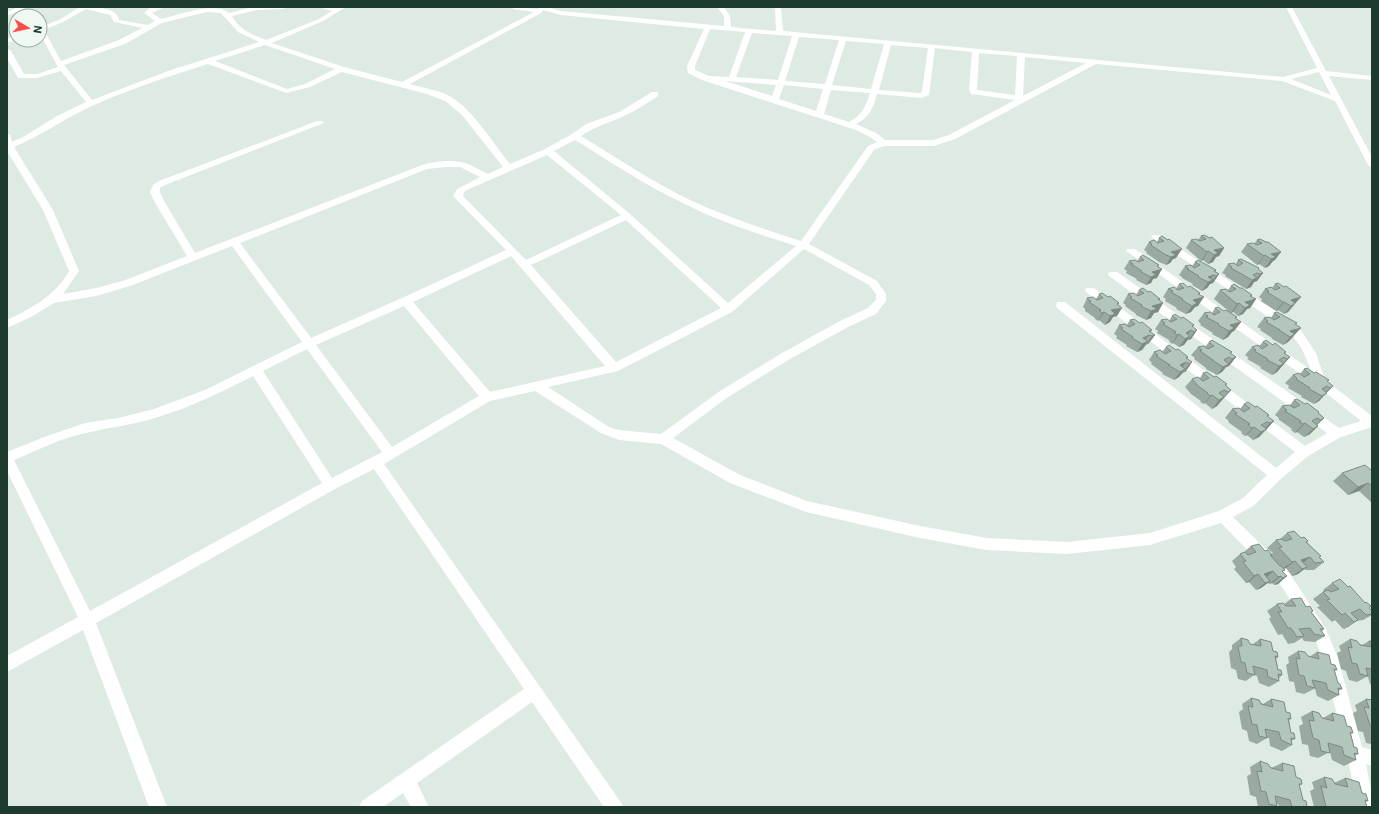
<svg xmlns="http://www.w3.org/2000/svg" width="1379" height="814" font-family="Roboto,sans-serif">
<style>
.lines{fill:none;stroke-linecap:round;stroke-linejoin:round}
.minor{fill:#fff;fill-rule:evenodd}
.wall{fill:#9aaaa1}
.shaded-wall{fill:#7d8b83}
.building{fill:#b3c6bb;stroke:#7d8b83}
</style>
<rect width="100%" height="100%" fill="#deebe3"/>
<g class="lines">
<path class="minor" d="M18,7H27L7,16V12Z
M80,7C91,7 117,6 119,20L148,25L155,21L144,13L151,7H165L152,13L161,19C178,15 215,1 229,13L253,7H286L283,9L257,10L232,16C239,30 252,34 266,40L319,19L332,11L318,7H346L323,21L272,43L344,67L402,82L534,12L514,9L511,7L539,9L537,7H547L561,11L724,26V16L717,7H724L730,16L731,27L776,31L775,7H781L783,31L1283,77L1317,68L1286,7H1292L1326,71L1372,76V80L1329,76L1372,157V168L1368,165L1335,101L1282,81L1096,64L955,139L934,146H884L874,150L809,244L877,281L886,294V301L876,314L848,327L790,359L728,397L673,438L740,475L807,501L920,526L987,538L1067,542L1150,533L1219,511L1243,498L1267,475L1057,308L1056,305L1057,302H1065L1276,468L1295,452L1086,292L1085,290L1086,288H1094L1305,446L1327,433L1109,276L1108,274L1109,272H1117L1339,428L1361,421L1316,385L1126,251L1127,249H1135L1311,370L1302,349L1289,331L1151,237L1153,235H1159L1297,325L1316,353L1325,380L1372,416V427L1341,437L1308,456L1281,479L1253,506L1233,517L1288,571L1326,629L1338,658L1362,747L1372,750V766L1366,764L1372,795V807H1357L1347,753L1322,658L1315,638L1278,581L1221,523L1150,545L1067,554L987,550L920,538L806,512L730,483L661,444L619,440L601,433L535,391L490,401L384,464L620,801L623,807H604L532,702L417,783L429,807H411L403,793L383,807H359L362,801L524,689L374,469L335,489L96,623L167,807H149L83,630L7,672V656L78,617L7,471V452L44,437L85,423L118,418L154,409L205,390L302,342L232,246L130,286L96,296L54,303L31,317L7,328V320C32,308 55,296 69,271L43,210L7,151V134L10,135L12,142L23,137L57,116L86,102L61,71L37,78H18L7,58V49L11,51L24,74H37L58,67L40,34V27L59,20ZM86,9L110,15L114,22L142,28L119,40L61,61L44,30L63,22ZM543,10L561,15L704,29L687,66L688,73L702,80L856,130L870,137L877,142L868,146L801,241C764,229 727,217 692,201C653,182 617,158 581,136C595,126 610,123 626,115C637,110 647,103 658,96V92H652L619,112L586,124L572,134L545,149L510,164C494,144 473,110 451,97C439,90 423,88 410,84L541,13ZM207,12L221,13L238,32L259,42L168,71L92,100L64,65L125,44L162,23ZM710,29L745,32L729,77L709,76L695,70V66ZM752,33L792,36L778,80L736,77ZM799,37L839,40L825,84L785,81ZM846,41L884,44L871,89L832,85ZM265,45L335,69L305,84L287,89L215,61ZM891,45L928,48L922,92L920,93L879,90ZM935,48L972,52L969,89L971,94L1015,100L949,135L933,140H885L876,133L856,124C869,118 874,107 877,94L922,98L929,95ZM979,53L1017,56L1015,95L977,90ZM1025,57L1086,63L1023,96ZM208,64L286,93L310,87L342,72L427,94L445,101L462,115L503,167L488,174C481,171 475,167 468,164C454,159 437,161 422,165L195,253L164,201L160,192V188L165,185L324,123L323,121H317L159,181L153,185L150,192L154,201L187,256L123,281L96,288L63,294L79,271L53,210L14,147C41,136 65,118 92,106C129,89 170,76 208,64ZM1319,72L1331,95L1291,79ZM725,81L776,85L772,96ZM784,85L823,89L816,111L779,99ZM831,90L870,93C866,107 861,116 849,122L824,114ZM575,140C611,162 646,186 685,204C720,222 758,234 796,246L728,303L630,214L554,151ZM547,155L621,215L526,260L463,196L464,192L469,189ZM446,167H460L480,177L457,189L453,196L506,250L402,298L311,338L240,243L427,169ZM626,220L721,308L616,362L531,265ZM804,249L869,285L876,294V300L868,308L840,321L782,353L720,391L661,434L619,430L609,427L548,387L618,371L732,312ZM511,256L605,366L490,392L413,302ZM404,306L479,396L392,447L316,345ZM307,349L382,452L332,478L263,371ZM253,376L322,483L90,611L14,460C38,450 61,438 86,433C110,427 134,425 158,417C191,407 222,392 253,376Z
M13,36H16L17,40L7,43V39Z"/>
</g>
<path class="wall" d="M1162,236L1176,258L1173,259L1170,263L1166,265L1159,262L1146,253L1147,252L1144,250L1149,242H1157L1159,238Z
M1201,236L1224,248L1219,256L1216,257L1213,262L1208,264L1203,260L1201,261L1186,248L1191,240H1198Z
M1260,239L1275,260L1273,261L1269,266L1265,268L1259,264L1257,265L1241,252L1247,244H1254L1257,240Z
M1140,257L1158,266L1157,278L1153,279L1151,283L1146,285L1136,280L1137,279L1126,273L1127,271L1124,269L1129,261H1137Z
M1238,260L1258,270L1263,273L1257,281L1254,282L1251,287L1246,289L1225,276L1226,275L1222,273L1228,264H1236Z
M1195,262L1216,270L1215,271L1219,274L1213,283L1210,284L1207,288L1202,291L1192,285L1193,284L1182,278V277L1179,275L1185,266H1192Z
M1278,283L1294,306H1293L1288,312L1284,314L1278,310L1276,311L1261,301L1262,299L1259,297L1265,289L1272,288L1275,284Z
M1179,284L1199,294L1198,306L1195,307L1191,312L1186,314L1176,309L1177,308L1165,301L1166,299L1163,297L1168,289H1176Z
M1231,286L1252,295L1251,296L1256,299L1250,308L1247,309L1243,314L1238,316L1233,312L1231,313L1214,299L1220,290H1228Z
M1139,290L1148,292L1160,299L1159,300L1163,303L1158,312L1154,313L1151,318L1146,320L1136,315V314L1125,306L1126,305L1123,303L1128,294L1136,295Z
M1099,294L1108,297L1119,303L1118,305L1117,316L1113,317L1110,322L1105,325L1099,320L1098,321L1095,319V318L1085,311V309L1083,307L1087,298L1096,299Z
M1215,308L1236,319L1241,322L1234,331L1232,332L1228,337L1223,340L1212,334L1213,333L1200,325L1201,324L1198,321L1204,313H1212Z
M1274,313L1296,324L1294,336L1288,342L1283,345L1272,339V338L1260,330L1261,329L1257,327L1264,318H1271Z
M1172,316L1193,327L1197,330L1191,339L1188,340L1184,345L1179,347L1173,343L1172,344L1169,341V340L1157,333L1158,331L1155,329L1161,320L1169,321Z
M1130,320L1150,331L1155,335L1149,343L1146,345L1142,350L1137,352L1126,346L1127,345L1116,338L1117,336L1114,334L1119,325H1127Z
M1209,342L1230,353L1236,357L1229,366L1226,367L1222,372L1217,375L1206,369V368L1194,359L1195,358L1191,355L1198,347H1205Z
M1263,342L1285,353L1290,357L1277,372L1272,375L1260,368L1261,367L1247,359L1249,358L1245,355L1252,347L1259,346Z
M1166,347L1176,350L1188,357L1187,358L1192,362L1186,371L1183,373L1179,377L1174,380L1162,374L1163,373L1151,364L1152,363L1149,360L1154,352H1162Z
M1304,369L1327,382L1333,386L1319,401L1314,404L1301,397L1302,396L1288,388L1289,386L1285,383L1293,375L1300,374Z
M1203,373L1214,377L1231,390L1224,398L1222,400L1217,406L1212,409L1205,403L1204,404L1200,402L1201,401L1191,394L1185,387L1192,379L1200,378Z
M1294,400L1305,404L1319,412L1318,413L1324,418L1317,425L1318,426L1310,434L1304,437L1297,432L1295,433L1291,430L1292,429L1278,419L1279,418L1275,415L1282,406L1290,405Z
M1244,404L1268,417L1274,421L1259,437L1253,440L1247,435L1245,436L1241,433L1242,432L1228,422L1229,421L1225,418L1232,409H1240Z
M1372,471V503L1359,491L1348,495L1333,481L1342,473Z
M1287,533L1301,538L1307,542L1324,562L1314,570H1306L1304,569L1298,574L1292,576L1286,568L1284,569L1283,572L1287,576L1278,584L1274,585L1272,583L1269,584L1268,583L1261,588L1256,590L1249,582L1246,583L1234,569L1236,567L1232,561L1240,554L1244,552L1251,546L1265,551L1272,554L1273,553L1267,548L1276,540L1280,539Z
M1332,583L1369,608L1372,611V615L1363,620L1356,621L1343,629L1335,620L1332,622L1317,607L1320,606L1313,599L1324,591L1323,590Z
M1291,599L1306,607L1313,611L1311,612L1324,629L1322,631L1325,636L1315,642L1304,641L1302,638L1294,643L1288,644L1282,634L1278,635L1269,619L1271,617L1267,611L1277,604H1284Z
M1241,638L1250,644H1253L1260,639L1273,651L1278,657L1276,659L1278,670L1282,675L1279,678V681L1269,687L1259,683L1257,676L1254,675L1246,681L1238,679L1236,670L1231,668L1229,652L1232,649V645Z
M1350,639L1362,645L1369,641H1372V685L1370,684L1368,677H1366L1357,682L1349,680L1346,671L1341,669L1337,653L1341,651L1339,646Z
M1298,651L1309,657L1317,652L1331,664L1337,670L1334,671L1338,683L1342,689L1338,691L1339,695L1328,701L1317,696L1315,689H1314L1304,694L1296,692L1294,682L1289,681L1286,665L1289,663L1288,657Z
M1251,698L1263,704L1271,699L1286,712L1291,719L1289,720L1291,733L1295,739L1291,741L1292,745L1282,751L1270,746L1269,738H1267L1257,744L1249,741L1247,731L1242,729L1239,712L1243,709L1242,704Z
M1366,699L1372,700V744L1366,743L1363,732L1358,731L1353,713L1357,711L1355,705Z
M1312,711L1323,718L1332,713L1347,726L1353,733L1351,734L1354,747L1358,754L1355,756L1356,760L1344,766L1332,760L1330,752L1318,758L1310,756L1308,745L1302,744L1299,726L1303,724L1301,717Z
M1260,761L1271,768L1282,763L1296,777L1302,784L1299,786L1303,800L1307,807H1279V805L1277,804V806L1275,807H1258L1256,797L1250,795L1247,776L1251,774L1250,767Z
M1324,777L1334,783L1345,778L1362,793L1368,801L1365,802L1367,807H1314L1310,791L1314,789L1312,782Z"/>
<path class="shaded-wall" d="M1224,248L1219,256L1216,257L1213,262L1208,264L1214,255V250Z
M1182,249L1176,258L1173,259L1170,263L1166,265L1171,257V252Z
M1208,251L1203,260L1201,261L1207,252Z
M1281,252L1275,260L1273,261L1269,266L1265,268L1271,259V254Z
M1265,255L1259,264L1257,265L1264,256Z
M1159,265L1156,271L1162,269L1157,278L1153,279L1151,283L1146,285L1151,277L1152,272L1157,266Z
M1216,270L1209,282L1213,280L1207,288L1202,291L1208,282L1206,281L1214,271Z
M1263,273L1257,281L1254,282L1251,287L1246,289L1252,280L1257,278L1260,274Z
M1219,274L1213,283L1210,284L1216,276Z
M1200,293L1196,299L1204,297L1198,306L1195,307L1191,312L1186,314L1192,306L1190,304L1198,294Z
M1252,295L1247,302L1256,299L1250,308L1247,309L1243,314L1238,316L1245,308L1242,306L1250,296Z
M1301,297L1288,312L1284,314L1291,306V300Z
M1158,299H1160L1156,305L1163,303L1158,312L1154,313L1151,318L1146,320L1151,311L1152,306Z
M1283,302H1284L1278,310L1276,311Z
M1119,303L1115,309L1122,308L1117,316L1113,317L1110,322L1105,325L1110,316L1111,310L1117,304Z
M1239,303L1233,312L1231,313L1237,304Z
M1104,312L1099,320L1098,321L1102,313Z
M1237,317L1232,325L1241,322L1234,331L1232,332L1228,337L1223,340L1229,331L1226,329L1235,318Z
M1297,323L1291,330L1301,328L1288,342L1283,345L1290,337L1287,335L1295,324Z
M1194,325L1190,331L1191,330L1185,339L1190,336L1184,345L1179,347L1185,339L1183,337L1192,326Z
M1152,330L1143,343L1148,341L1142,350L1137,352L1142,344L1143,338L1149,331Z
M1197,330L1191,339L1188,340L1194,332Z
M1179,334L1173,343L1172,344L1177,335Z
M1155,335L1149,343L1146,345L1152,336Z
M1188,357L1184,364L1186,362L1180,371L1177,370L1186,358Z
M1236,357L1229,366L1226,367L1222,372L1217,375L1223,367L1228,364L1232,359Z
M1290,357L1277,372L1272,375L1279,366L1282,365L1287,359Z
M1192,362L1186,371L1183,373L1189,364Z
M1185,369L1179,377L1174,380L1180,372Z
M1333,386L1319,401L1314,404L1330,388Z
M1231,390L1224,398L1222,400L1217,406L1212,409L1219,400L1223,398L1228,392Z
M1212,395L1205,403L1204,404L1210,396Z
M1324,418L1316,426L1313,428L1321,420Z
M1274,421L1259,437L1253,440L1270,423Z
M1305,423L1297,432L1295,433L1303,424Z
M1318,426L1310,434L1304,437L1313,429Z
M1254,427L1247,435L1245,436L1252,428Z
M1368,483L1359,491L1348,495L1358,487Z
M1310,557L1301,565V560Z
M1295,561L1286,568L1282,569L1292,562Z
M1307,567L1298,574L1292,576L1302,569Z
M1273,571L1265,579L1264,574Z
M1258,574L1249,582L1246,583L1254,576Z
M1281,576L1272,583L1269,584L1278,577Z
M1287,576L1278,584L1274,585L1283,578Z
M1270,581L1261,588L1256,590L1265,583Z
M1358,620L1348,627L1343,629L1354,622Z"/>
<path class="building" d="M1204,235L1210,238L1212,237L1224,248L1214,250L1218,253L1214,255L1208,251L1207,252L1191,240L1196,239L1200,241L1206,239L1201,236Z
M1162,236L1168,240L1169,239L1182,249L1171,252L1176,255L1171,257L1164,254L1151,245L1152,244L1149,242L1154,240L1158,243L1164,241L1159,238Z
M1260,239L1266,242H1268L1281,252L1271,254L1276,257L1271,259L1265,255L1264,256L1247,244L1253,243L1257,245L1262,243L1257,240Z
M1143,255L1159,265L1157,266L1162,269L1152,272L1156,275L1151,277L1141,272L1142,271L1131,264H1133L1129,261L1135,260L1138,262L1144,260L1140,257Z
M1241,259L1259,268L1258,269L1263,273L1260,274L1257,273L1253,275L1257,278L1252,280L1231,268L1232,267L1228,264L1234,263L1238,266L1243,263L1238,260Z
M1198,260L1216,270L1214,271L1219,274L1216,276L1214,275L1208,277L1213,280L1208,282L1198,277L1199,276L1187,269H1189L1185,266L1191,265L1194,268L1200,265L1195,262Z
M1183,283L1188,287L1190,286L1200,293L1198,294L1204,297L1193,300L1197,303L1192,306L1182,300L1183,299L1171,292L1173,291L1168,289L1174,287L1178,290L1184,288L1179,284Z
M1278,283L1284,287L1286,286L1301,297L1291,300L1295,303L1291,306L1284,302H1283L1267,292L1269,291L1265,289L1271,287L1275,290L1280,288L1275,284Z
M1234,284L1240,288H1242L1252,295L1250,296L1256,299L1245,302L1250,305L1245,308L1239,303L1237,304L1220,290L1226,289L1230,292L1236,289L1231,286Z
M1143,288L1148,292L1150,291L1160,299H1158L1163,303L1152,306L1157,309L1151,311L1141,306L1142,305L1130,298L1132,297L1128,294L1134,293L1138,296L1144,293L1139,290Z
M1102,293L1108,297L1110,296L1119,303L1117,304L1122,308L1111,310L1115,314L1110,316L1104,312L1102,313L1099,310H1101L1089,302L1091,301L1087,298L1093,297L1097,300L1103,298L1099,294Z
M1218,307L1224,311L1226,310L1237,317L1235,318L1241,322L1230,325L1234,328L1229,331L1218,325L1219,324L1206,317L1208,316L1204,313L1210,312L1214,315L1220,312L1215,308Z
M1277,312L1297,323L1295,324L1301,328L1290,331L1295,334L1290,337L1279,330H1280L1266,322L1268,321L1264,318L1270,317L1274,320L1280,317L1274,313Z
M1175,314L1181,318L1183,317L1194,325L1192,326L1197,330L1194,332L1191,330L1186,333L1190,336L1185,339L1179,334L1177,335L1174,333L1176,332L1163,324L1165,323L1161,320L1167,319L1171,322L1177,319L1172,316Z
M1134,319L1140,323L1142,322L1152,330L1149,331L1155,335L1152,336L1149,335L1143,338L1148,341L1142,344L1132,338L1133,337L1121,329L1123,328L1119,325L1125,324L1129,327L1135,324L1130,320Z
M1212,340L1232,352L1230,353L1236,357L1232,359L1229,357L1224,360L1229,364L1223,367L1212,360H1213L1200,351L1202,350L1198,347L1204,346L1208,349L1214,346L1209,342Z
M1266,340L1273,345L1275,343L1286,352L1284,353L1290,357L1287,359L1284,357L1279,360L1284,364L1279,366L1267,360L1268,359L1254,351L1256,350L1252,347L1258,345L1262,349L1268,345L1263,342Z
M1169,345L1176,350L1178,349L1188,357L1186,358L1192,362L1189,364L1186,362L1180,365L1185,369L1180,372L1168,365H1170L1156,356L1158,355L1154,352L1160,350L1165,354L1171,351L1166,347Z
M1307,368L1314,373L1316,372L1329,380L1327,381L1333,386L1330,388L1327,386L1322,389L1327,393L1322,396L1309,389L1310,388L1296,379L1297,378L1293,375L1299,373L1304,377L1310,374L1304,369Z
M1207,372L1214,377L1216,376L1227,384L1225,385L1231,390L1228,392L1224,390L1219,393L1224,397L1219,400L1212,395L1210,396L1207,393H1208L1198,386L1192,379L1198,377L1203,381L1209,378L1203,373Z
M1297,399L1305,404L1307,403L1319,412L1318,413L1324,418L1321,420L1317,418L1312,421L1318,426L1313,429L1305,423L1303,424L1299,422L1301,421L1285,411L1287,410L1282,406L1289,405L1294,408L1300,405L1294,400Z
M1248,402L1255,407L1257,406L1269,415L1267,416L1274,421L1270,423L1267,422L1261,425L1267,429L1261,432L1254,427L1252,428L1248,425L1250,424L1235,414L1237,413L1232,409L1239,408L1244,412L1250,408L1244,404Z
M1365,465L1372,471V486L1368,483L1358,487L1342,473Z
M1294,531L1301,538L1304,537L1308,541L1306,542L1321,556L1319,557L1324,562L1315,563L1310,557L1301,560L1307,567L1302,569L1295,561L1292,562L1279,548L1282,547L1276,540L1281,539L1285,541L1292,539L1287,533Z
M1259,544L1265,551L1268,550L1272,555H1270L1280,566H1281L1285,570L1282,571L1287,576L1283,578L1281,576L1278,577L1273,571L1264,574L1270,581L1265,583L1258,574L1254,576L1243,562L1246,561L1240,554L1245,552L1248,555L1256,552L1251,546Z
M1340,579L1348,587L1350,586L1365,603L1366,602L1371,606L1369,608L1372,611V614L1366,615L1360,609L1351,613L1358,620L1354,622L1345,613L1342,615L1327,600L1330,599L1323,592L1328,590L1331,592L1339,589L1332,583Z
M1301,598L1306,607L1310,606L1313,611L1311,612L1324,629H1320L1325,636L1314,634L1310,628L1299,629L1304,636L1297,637L1291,628H1288L1278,612H1282L1277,604L1283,603L1286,606H1296L1291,599Z
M1241,638L1248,640L1250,644L1261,646L1260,639L1271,642L1273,651L1277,652L1278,657L1275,656L1278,670H1281L1282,675L1278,674L1279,681L1268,677L1267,670L1253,666L1255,675L1247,673L1245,663L1241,662L1238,646H1242Z
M1350,639L1357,641L1360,645L1372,647L1369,641H1372V669L1366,668L1368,676L1360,674L1357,664L1352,663L1348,647L1352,648Z
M1298,651L1305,652L1308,656L1319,659L1317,652L1329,655L1331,664L1335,665L1337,670L1334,669L1338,683L1340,684L1342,689L1338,688L1339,695L1328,690L1326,683L1312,680L1315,688L1307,686L1304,676L1299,675L1296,658L1300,659Z
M1251,698L1259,700L1261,704L1273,707L1271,699L1284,702L1286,712L1290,713L1291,719L1288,718L1291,733H1294L1295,739L1291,738L1292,745L1281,740L1279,732L1265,729L1267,738L1259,736L1257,725L1252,724L1248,706L1253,707Z
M1366,699L1372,700V726L1370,725L1364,707L1369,708Z
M1312,711L1319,713L1322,718L1334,721L1332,713L1344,716L1347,726L1351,727L1353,733L1350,732L1354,747L1357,748L1358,754L1354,753L1356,760L1344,755L1342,747L1328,743L1330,753L1321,751L1319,740L1313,738L1309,720L1314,721Z
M1260,761L1268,764L1271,768L1283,771L1282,763L1294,766L1296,777L1301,779L1302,784H1299L1303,800L1306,801L1307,807L1303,806V807H1292L1290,800L1275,796L1277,806L1269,804L1266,792L1261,791L1257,771L1262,772Z
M1324,777L1332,779L1335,784L1348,787L1345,778L1359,782L1362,793L1366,794L1368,801L1365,800L1367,807H1326L1321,786L1327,788Z"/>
<rect width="1379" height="814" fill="none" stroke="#1e3c2e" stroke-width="16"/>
<g transform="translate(28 28) rotate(99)"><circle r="19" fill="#eff8f1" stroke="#9bada3"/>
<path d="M0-3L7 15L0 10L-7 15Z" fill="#fe4e4a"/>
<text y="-6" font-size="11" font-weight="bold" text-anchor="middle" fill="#1e3c2e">N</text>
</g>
</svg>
